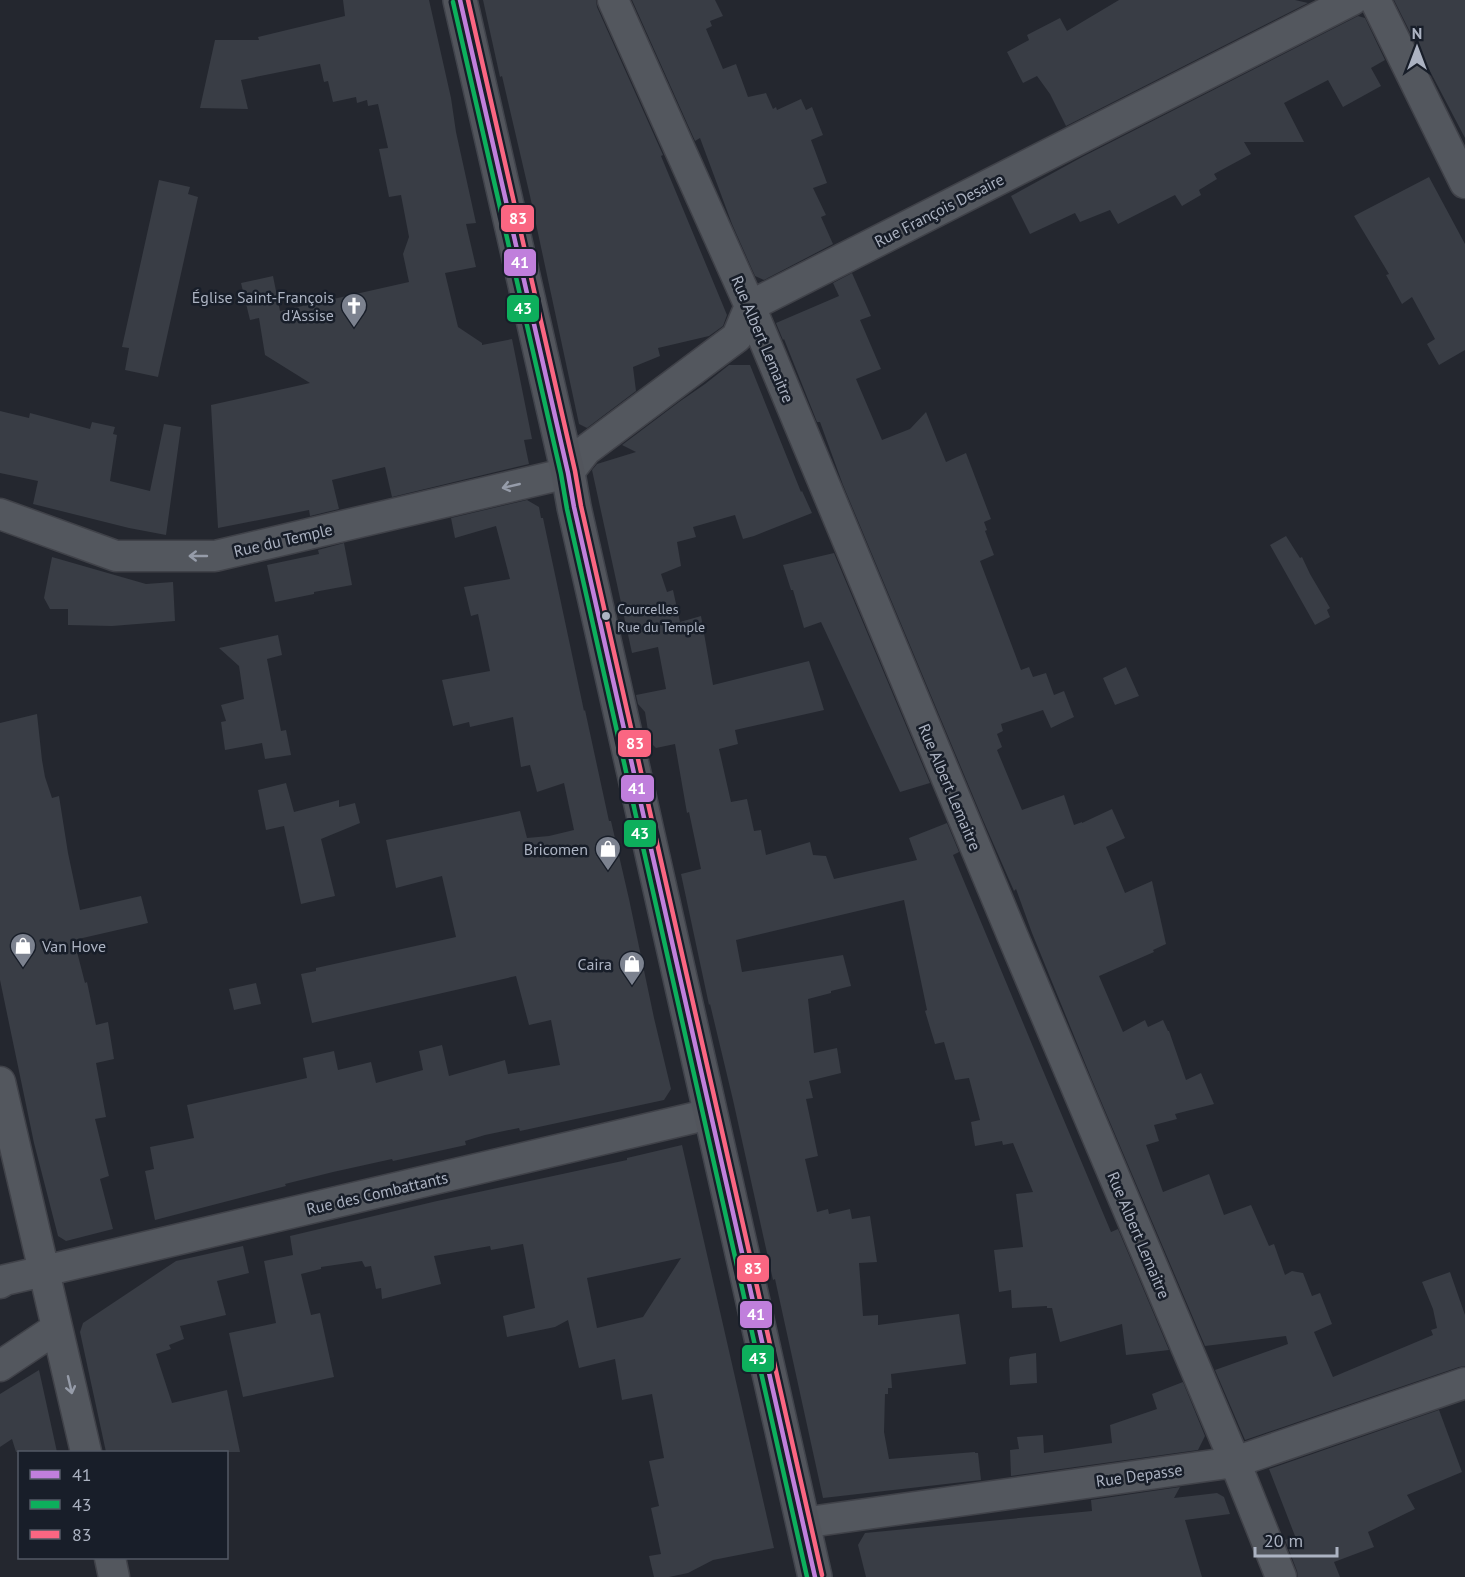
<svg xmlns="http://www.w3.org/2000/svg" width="1465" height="1577" font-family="'PT Sans',sans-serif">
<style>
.building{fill:#393d45;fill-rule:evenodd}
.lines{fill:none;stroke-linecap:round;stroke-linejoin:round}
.minor-casing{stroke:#404249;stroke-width:33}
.secondary-casing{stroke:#41444c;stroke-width:36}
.minor{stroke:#53575e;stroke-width:30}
.secondary{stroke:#52555c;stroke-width:33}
.bus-1-casing{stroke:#181e29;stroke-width:9}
.bus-2-casing{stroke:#181e29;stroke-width:9}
.bus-3-casing{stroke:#181e29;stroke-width:9}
.bus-1{stroke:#c07fdc;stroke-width:4.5}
.bus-2{stroke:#0daf5c;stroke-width:4.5}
.bus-3{stroke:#fa6682;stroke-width:4.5}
.oneway{stroke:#969ca9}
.bus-dot{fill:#acb3c2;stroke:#181e29;stroke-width:2}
.labels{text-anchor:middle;stroke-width:5;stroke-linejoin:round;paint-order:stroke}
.bus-label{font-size:14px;fill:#acb3c2;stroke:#181e29;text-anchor:start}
.street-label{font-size:16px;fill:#acb3c2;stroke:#181e29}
.poi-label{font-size:16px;fill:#acb3c2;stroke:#181e29;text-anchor:end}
.line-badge{stroke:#181e29;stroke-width:2}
.badge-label{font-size:16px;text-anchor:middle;font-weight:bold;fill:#fff}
</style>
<rect width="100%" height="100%" fill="#24272f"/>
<path class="building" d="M343,0H429L451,98L456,132L476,223L466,224L476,267L445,273L458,327L482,343V345L512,339L532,439L524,440L529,464L392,497L385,467L332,480L339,509L310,516L309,510L218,528L211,405L310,383L265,355L259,318L250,320L241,283L273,276L280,311L409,282L403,254L409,237L401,195L389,197L379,149L388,148L378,104L368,106L367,100L357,103L356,97L333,102L328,81L324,82L320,64L241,80L248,109L200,108L215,40H259L258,37L345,16Z
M483,0H596L597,7L663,155L661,156L727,315L723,326L709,336L658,348L660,356L633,367L636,391L587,428L579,424L530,196L502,76L500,77Z
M632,0H715L723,16L710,21L712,26L706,29L723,69L736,64L748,97L766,93L773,109L776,107L777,110L801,99L806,110L812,107L823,135L811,140L827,183L813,188L826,215L821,217L833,244L764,280L755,276L732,224L700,138L695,141Z
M1119,0H1295L1308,3L1066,126L1050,94L1037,76L1023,83L1007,52L1029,40L1027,35L1060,18L1067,31Z
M1394,0H1465V138L1421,54Z
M1358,16L1365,18L1385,60L1371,68L1381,86L1343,107L1328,80L1284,103L1304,142H1244L1251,154L1214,174L1217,179L1199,190L1201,195L1182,206L1175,195L1118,224L1110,210L1080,222L1075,213L1030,234L1011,196L1082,157Z
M1429,177L1465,244V350L1439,365L1427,344L1435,339L1412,297L1402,304L1386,275L1389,274L1354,216Z
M159,180L190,187L188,194L198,197L158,377L125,370L129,348L122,347Z
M852,273L871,316L860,320L881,369L856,379L882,440L910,429L926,412L946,462L966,453L991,519L984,522L987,530L985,531L994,555L980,561L1021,670L1029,667L1033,677L1046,673L1054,695L1064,691L1074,717L1051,728L1043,710L1001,724L1003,731L997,734L1002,747L997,750L1022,810L1064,795L1074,825L1082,822V823L1112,809L1125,838L1106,847L1125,893L1152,881L1166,944L1153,950L1154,952L1099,976L1123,1032L1145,1020L1148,1027L1163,1020L1168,1031H1169L1186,1080L1201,1073L1214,1104L1175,1114L1177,1119L1154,1125L1159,1141L1146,1145L1163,1192L1209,1174L1224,1215L1251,1205L1269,1246L1274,1244L1285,1275L1292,1271L1303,1273L1312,1296L1320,1293L1332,1324L1314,1332L1333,1377L1433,1335L1431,1330L1437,1328L1433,1309L1422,1282L1450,1272L1465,1315V1366L1459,1367L1245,1440L1215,1370L1288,1344L1286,1336L1205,1346L1092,1080L1032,933L1016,889L1014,891L983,820L843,485L820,422H817L784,339L783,340L776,323L839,296L833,283Z
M729,365H750L801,492L802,491L812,513L754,536L743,539L735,515L693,527L696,537L677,542L681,566L661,574L667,592L673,590L680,622L701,616L713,685L809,661L824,710L735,730L738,744L719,749L731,802L747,799L754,831L761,830L766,855L810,842L813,855L826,856L834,879L917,860L909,838L947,823L959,852L953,855L1039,1061L1111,1232L1118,1229L1169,1350L1126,1355L1122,1324L1060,1342L1052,1308H1047V1306L1012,1308L1011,1290L999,1292L994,1250L1023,1247L1016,1194L1033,1192L1013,1143L1003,1145L1002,1141L975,1146L971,1122L980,1120L969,1078L955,1080L944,1042L935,1044L925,1011L927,1010L904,900L736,940L742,972L843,955L851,986L831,991V993L808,999L814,1053L837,1048L841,1073L809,1081L813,1098L806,1099L818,1156L805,1159L817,1212L828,1209L829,1214L850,1209L852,1219L870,1216L877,1262L859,1263L863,1316L878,1315V1325L959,1314L966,1364L891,1374L892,1388H888V1394H885L884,1432L889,1459L975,1452V1453H978L981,1480L823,1498L775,1279L773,1280L733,1100L710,1004L709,1005L681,874L701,869L689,812L687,813L675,744L656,748L646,738L648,731L645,712L638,704L636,695L666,689L658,647L632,653L592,470L597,464L636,452L622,445L679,402L705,384Z
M0,411L29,418L30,413L90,429L92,422L115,427L113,434L117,435L110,481L150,491L164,424L181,427L166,535L129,528L33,504L38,481L0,473Z
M527,500L539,507L541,518H543L584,711L585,710L609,821H611L629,899L654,1018L671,1089L664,1100L520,1131L519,1128L485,1135L465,1141L466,1145L393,1161L392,1159L333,1172L285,1184L286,1186L155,1220L145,1171L154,1169L150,1147L194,1138L187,1105L307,1078L303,1058L334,1051L338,1070L371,1062L376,1083L423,1070L419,1051L442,1045L449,1076L505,1060L508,1074L560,1065L551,1020L529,1025L516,976L312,1023L301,974L316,971V968L456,937L442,876L396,888L386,840L520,811L527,838L549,836L574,830L564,783L537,792L530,765L521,767L513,717L470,727L469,722L453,726L442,680L490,671L478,614L471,616L464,587L510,579L496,526L455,538L451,518Z
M1286,536L1300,558L1302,557L1310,574L1330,608L1327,610L1330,617L1315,625L1270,545Z
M344,543L352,585L314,592V594L275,602L267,565L319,554L318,550Z
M834,553L930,783L900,792L821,622L804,628L793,590H791L783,565Z
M52,557L146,584L173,582L175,621L112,626L68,625V609H50L44,598Z
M278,635L282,655L267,659L281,731L286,730L291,755L265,759L262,743L225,750L221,722L226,721L221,705L244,699L239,666L219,648Z
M1126,667L1139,696L1115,705L1103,678Z
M37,714L42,760L45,777L52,798L59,796L68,853L80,910L141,896L148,923L74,940L85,983L87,982L96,1025L108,1022L114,1059L96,1063L106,1117L95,1119L109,1176L100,1179L113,1229L66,1241L58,1236L34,1143L0,980V723Z
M286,783L294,812L339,800V807L355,803L360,823L321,839L335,896L301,904L284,826L266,830L258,790Z
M256,983L261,1004L234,1010L229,989Z
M682,1145L774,1548L713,1560L688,1573L669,1577H654L649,1556L661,1554L651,1508L659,1506L649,1461L664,1458L652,1394L622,1400L615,1359L579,1368L568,1320L555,1327L507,1337L503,1316L535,1308L523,1244L491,1250L490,1246L434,1256L441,1284L382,1299L381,1288L376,1289L371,1266L365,1267L362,1261L321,1267V1269L301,1274L311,1315L320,1313L334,1377L243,1397L229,1333L276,1323L264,1261L293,1255L290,1236L437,1201L627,1160V1158ZM681,1258L643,1317L597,1328L587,1278Z
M243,1246L249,1273L217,1281L226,1315L180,1326L184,1339L169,1345L171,1349L156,1354L172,1403L227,1390L240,1452H106L80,1332L83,1323L176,1261Z
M1036,1353L1037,1383L1010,1385L1009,1360L1010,1357Z
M39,1370L57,1452H16L12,1439L0,1447V1394Z
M1183,1382L1205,1436L1198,1450L1011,1476L1010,1450L1019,1449L1017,1437L1043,1435L1044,1453L1112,1443L1110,1425L1157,1409L1152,1394Z
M1439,1410L1462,1472L1407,1495L1415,1509L1368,1532L1374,1547L1334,1562L1340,1577H1298L1297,1571L1285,1540L1295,1536L1269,1469Z
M1180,1487L1174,1498L1217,1493L1224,1497L1230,1514L1185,1520L1202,1577H866L858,1545L865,1533L1092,1511L1091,1500Z"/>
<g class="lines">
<defs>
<path id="minor" d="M613,0L750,306L1013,937L1235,1462L1281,1577
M1375,0L1465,183
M0,514L116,556H215L568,473L586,450L737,337L750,306L1352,0
M0,1082L86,1452
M0,1283L5,1280L44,1271L710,1114
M0,1366L57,1328
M802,1523L1235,1462L1465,1383
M110,1558L114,1577"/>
<path id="secondary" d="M460,0L568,473L574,507L815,1577"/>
</defs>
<use href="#minor" class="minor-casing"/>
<use href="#secondary" class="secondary-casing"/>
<use href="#minor" class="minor"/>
<use href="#secondary" class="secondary"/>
<defs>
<path id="bus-1" d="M460,0L568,473L574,507L815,1577"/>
<path id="bus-2" d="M453,2L561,474L567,509L807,1577"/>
<path id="bus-3" d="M468,0L575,471L581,506L822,1575"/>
</defs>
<use href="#bus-1" class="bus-1-casing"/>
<use href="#bus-2" class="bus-2-casing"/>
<use href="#bus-3" class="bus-3-casing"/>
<use href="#bus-1" class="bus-1"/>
<use href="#bus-2" class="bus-2"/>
<use href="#bus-3" class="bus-3"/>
</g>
<defs><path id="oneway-shaft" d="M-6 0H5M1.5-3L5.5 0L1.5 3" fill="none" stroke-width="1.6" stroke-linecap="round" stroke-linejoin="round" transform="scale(1.5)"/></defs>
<g class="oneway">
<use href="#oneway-shaft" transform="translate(511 486) rotate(167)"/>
<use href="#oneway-shaft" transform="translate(198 556) rotate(-180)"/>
<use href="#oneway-shaft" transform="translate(70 1385) rotate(77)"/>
</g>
<defs>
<symbol id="church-pin" viewBox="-11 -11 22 30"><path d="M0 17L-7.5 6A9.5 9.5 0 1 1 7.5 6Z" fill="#7c828f" stroke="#181e29"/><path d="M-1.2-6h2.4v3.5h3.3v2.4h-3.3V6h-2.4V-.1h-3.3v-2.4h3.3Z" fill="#fff"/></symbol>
<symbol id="shop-pin" viewBox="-11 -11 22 30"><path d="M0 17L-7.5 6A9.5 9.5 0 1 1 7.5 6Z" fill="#7c828f" stroke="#181e29"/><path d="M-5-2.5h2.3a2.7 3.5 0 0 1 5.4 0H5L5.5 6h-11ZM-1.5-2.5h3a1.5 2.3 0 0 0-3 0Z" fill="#fff"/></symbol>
</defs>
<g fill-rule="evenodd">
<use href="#church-pin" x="339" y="291" width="30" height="40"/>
<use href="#shop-pin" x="593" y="834" width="30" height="40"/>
<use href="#shop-pin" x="8" y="931" width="30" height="40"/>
<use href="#shop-pin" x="617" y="949" width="30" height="40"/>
</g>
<circle class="bus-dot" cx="606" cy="616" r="5"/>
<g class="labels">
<g class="bus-label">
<text x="617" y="614">Courcelles<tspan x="617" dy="18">Rue du Temple</tspan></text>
</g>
<g class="street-label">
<text transform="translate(939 210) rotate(-27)" y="6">Rue François Desaire</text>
<text transform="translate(763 339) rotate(67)" y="6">Rue Albert Lemaitre</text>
<text transform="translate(283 540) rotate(-13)" y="6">Rue du Temple</text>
<text transform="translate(950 787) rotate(67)" y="6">Rue Albert Lemaitre</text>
<text transform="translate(377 1193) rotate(-13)" y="6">Rue des Combattants</text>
<text transform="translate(1139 1235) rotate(67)" y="6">Rue Albert Lemaitre</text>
<text transform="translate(1139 1475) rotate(-8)" y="6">Rue Depasse</text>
</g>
<g class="poi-label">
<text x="334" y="303">Église Saint-François<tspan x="334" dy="18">d'Assise</tspan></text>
<text x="588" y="855">Bricomen</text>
<text x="42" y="952" text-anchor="start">Van Hove</text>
<text x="612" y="970">Caira</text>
</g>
</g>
<g class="line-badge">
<rect x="500" y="204" width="35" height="29" rx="6" fill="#fa6682"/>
<rect x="503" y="248" width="34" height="29" rx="6" fill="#c07fdc"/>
<rect x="506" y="294" width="34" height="29" rx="6" fill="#0daf5c"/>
<rect x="617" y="729" width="35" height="29" rx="6" fill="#fa6682"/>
<rect x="620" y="774" width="35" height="29" rx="6" fill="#c07fdc"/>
<rect x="623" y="819" width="34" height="29" rx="6" fill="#0daf5c"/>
<rect x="736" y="1254" width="34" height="29" rx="6" fill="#fa6682"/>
<rect x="739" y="1300" width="34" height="29" rx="6" fill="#c07fdc"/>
<rect x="741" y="1344" width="34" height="29" rx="6" fill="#0daf5c"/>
</g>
<g class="badge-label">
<text x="518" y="224">83</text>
<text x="520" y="268">41</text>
<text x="523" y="314">43</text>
<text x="635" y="749">83</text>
<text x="637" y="794">41</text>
<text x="640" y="839">43</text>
<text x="753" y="1274">83</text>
<text x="756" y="1320">41</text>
<text x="758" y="1364">43</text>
</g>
<rect x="18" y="1451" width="210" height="108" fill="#181e29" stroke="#535a66" stroke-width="1.5"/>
<rect x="30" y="1470" width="30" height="9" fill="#c07fdc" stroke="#535a66" stroke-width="1.5"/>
<text x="72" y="1481" font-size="18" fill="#acb3c2">41</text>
<rect x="30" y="1500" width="30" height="9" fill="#0daf5c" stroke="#535a66" stroke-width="1.5"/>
<text x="72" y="1511" font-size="18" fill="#acb3c2">43</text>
<rect x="30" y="1530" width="30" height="9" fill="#fa6682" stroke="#535a66" stroke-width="1.5"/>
<text x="72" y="1541" font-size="18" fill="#acb3c2">83</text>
<g transform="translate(1417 48)" stroke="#181e29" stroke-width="4.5" paint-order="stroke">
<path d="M0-4.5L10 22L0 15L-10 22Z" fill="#acb3c2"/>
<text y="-9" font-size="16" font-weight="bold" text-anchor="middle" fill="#acb3c2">N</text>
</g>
<path d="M1255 1547v9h82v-9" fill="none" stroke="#acb3c2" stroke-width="3"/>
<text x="1264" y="1547" font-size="18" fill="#acb3c2" stroke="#181e29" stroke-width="4.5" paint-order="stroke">20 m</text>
</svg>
